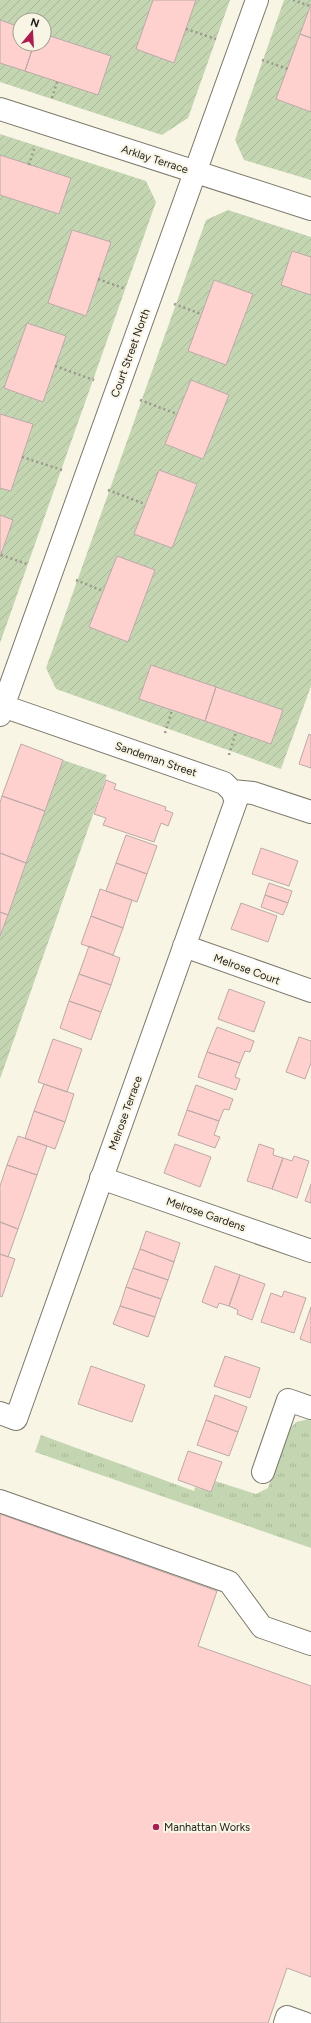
<svg xmlns="http://www.w3.org/2000/svg" width="311" height="2023" font-family="Figtree,sans-serif">
<style>
.grass{fill:url(#grass-tufts)}
.garden{fill:url(#garden-furrows);fill-rule:evenodd}
.building{fill:#fed1ce;stroke:#bbaaa9}
.lines{fill:none;stroke-linecap:round;stroke-linejoin:round}
.minor-casing{stroke:#7c796b;stroke-width:24}
.path{stroke:#9a978c;stroke-width:2.5;stroke-dasharray:2 3;stroke-linecap:butt}
.minor{stroke:#fff;stroke-width:22}
.poi-dot{fill:#ad1b50;stroke:#f9f5e5;stroke-width:1.5}
.labels{text-anchor:middle;stroke-width:4;stroke-linejoin:round;paint-order:stroke}
.street-label{font-size:11px;fill:#23211c;stroke:#f9f5e5}
.poi-label{font-size:11px;fill:#23211c;stroke:#f9f5e5;text-anchor:start}
</style>
<defs>
<pattern id="grass-tufts" width="24" height="20" patternUnits="userSpaceOnUse"><rect width="24" height="20" fill="#c4d6b1"/><path d="M3 7l-1-3M5 7V3M7 7l1-3M15 17l-1-3M17 17v-4M19 17l1-3" fill="none" stroke="#a8b798"/></pattern>
<pattern id="garden-furrows" width="10" height="10" patternUnits="userSpaceOnUse"><rect width="10" height="10" fill="#c4d6b1"/><path d="M-1 1l2-2M0 10L10 0M9 11l2-2" fill="none" stroke="#a8b798"/></pattern>
</defs>
<rect width="100%" height="100%" fill="#f9f5e5"/>
<path class="grass" d="M309,1419L311,1420V1548L35,1452L41,1435L194,1491L195,1487L211,1492L215,1481L256,1494L268,1488L287,1432L296,1422Z"/>
<path class="garden" d="M0,0H230L188,118L162,135L0,82ZM20,20H44V44H20Z
M284,0H311V180L244,160L235,140Z
M0,134L146,181L156,202L0,643Z
M228,210L311,237V686L281,769L56,689L46,668L206,220Z
M63,760L107,775L0,1079V936Z"/>
<path class="building" d="M153,0H196L174,63L136,49Z
M311,4V38L300,34Z
M0,20L20,27V44H34L25,71L0,63Z
M44,34L111,56L98,95L25,71L34,44H44Z
M300,34L311,38V112L276,99Z
M0,155L71,178L59,214L0,195Z
M72,230L111,242L86,316L48,303Z
M292,251L311,257V295L281,285Z
M214,280L253,294L226,365L188,351Z
M27,323L66,336L43,402L4,388Z
M191,380L229,395L203,459L165,444Z
M0,414L33,424L11,491L0,488Z
M159,470L197,484L172,548L134,534Z
M0,515L13,520L0,557Z
M117,556L155,570L128,642L89,627Z
M151,665L216,687L205,721L139,699Z
M216,687L283,710L271,744L205,721Z
M309,734L311,735V768L299,764Z
M21,744L63,760L45,811L2,796Z
M106,780L116,784L114,789L166,807L165,810L173,813L168,826L161,823L154,842L103,825L106,818L94,814Z
M2,796L45,811L26,863L0,853V803Z
M126,835L157,846L147,874L116,863Z
M261,848L298,861L289,886L252,874Z
M0,853L26,863L8,915L0,912Z
M116,863L147,874L137,902L106,891Z
M269,883L292,891L288,903L265,895Z
M100,889L132,900L123,928L91,916Z
M265,895L288,903L283,915L261,907Z
M241,903L277,916L268,942L231,929Z
M0,912L8,915L0,936Z
M91,916L123,928L113,955L81,944Z
M89,946L120,958L111,985L79,974Z
M79,974L111,985L101,1012L69,1001Z
M229,989L265,1002L254,1032L218,1019Z
M69,1001L101,1012L91,1040L60,1028Z
M217,1027L254,1041L250,1052L245,1051L240,1063L207,1052Z
M299,1037L311,1041V1063L305,1079L286,1072Z
M53,1039L82,1049L67,1092L38,1082Z
M207,1052L240,1063L235,1077L240,1079L236,1090L198,1077Z
M44,1084L74,1094L65,1122L34,1111Z
M196,1085L233,1099L229,1110L224,1109L219,1121L187,1110Z
M187,1110L219,1121L214,1135L220,1137L215,1148L178,1135Z
M34,1111L65,1122L55,1149L25,1138Z
M18,1136L47,1146L37,1175L7,1165Z
M175,1144L211,1157L200,1187L164,1173Z
M259,1144L274,1149L273,1155L283,1158L272,1189L247,1181Z
M294,1156L309,1161L297,1198L272,1189L283,1158L292,1161Z
M7,1165L37,1175L18,1229L0,1222V1186Z
M311,1184V1203L305,1201Z
M0,1222L18,1229L8,1257L0,1254Z
M146,1231L180,1243L174,1262L140,1249Z
M140,1249L174,1262L168,1280L133,1268Z
M0,1254L15,1259L2,1297L0,1296Z
M215,1266L240,1275L229,1306L219,1303L217,1308L202,1302Z
M133,1268L168,1280L161,1299L126,1287Z
M240,1275L265,1284L252,1320L237,1314L238,1310L229,1306Z
M126,1287L161,1299L155,1317L120,1306Z
M284,1291L306,1298L294,1333L261,1322L271,1293L282,1297Z
M120,1306L155,1317L148,1337L113,1324Z
M311,1307V1343L300,1339Z
M225,1356L260,1368L250,1398L214,1386Z
M91,1366L145,1385L132,1422L78,1404Z
M215,1395L247,1407L238,1432L206,1420Z
M206,1420L238,1432L229,1456L197,1445Z
M188,1451L222,1462L211,1492L178,1480Z
M0,1514L217,1591L198,1646L311,1686V1977L287,1968L268,2023H0Z"/>
<g class="lines">
<defs>
<path id="minor" d="M0,109L311,209
M0,705L224,783L232,791L253,793L311,812
M0,715L257,0
M184,946L311,991
M101,1178L311,1251
M0,1413L16,1419L236,801L232,791
M263,1472L288,1400L311,1408
M0,1501L229,1582L262,1627L311,1644
M285,2023L287,2017L304,2023"/>
</defs>
<use href="#minor" class="minor-casing"/>
<path class="path" d="M293,0L310,6
M186,29L216,39
M262,60L288,69
M52,98L57,82
M29,165L35,146
M98,279L126,289
M174,304L201,314
M55,366L94,380
M140,400L177,414
M22,457L62,470
M108,490L145,504
M1,555L27,564
M76,580L103,591
M165,733L172,710
M229,755L236,732"/>
<use href="#minor" class="minor"/>
</g>
<circle class="poi-dot" cx="156" cy="1827" r="4"/>
<g class="labels">
<g class="street-label">
<text transform="translate(155 159) rotate(18)" y="4">Arklay Terrace</text>
<text transform="translate(130 353) rotate(-70)" y="4">Court Street North</text>
<text transform="translate(156 759) rotate(19)" y="4">Sandeman Street</text>
<text transform="translate(247 969) rotate(20)" y="4">Melrose Court</text>
<text transform="translate(125 1113) rotate(-70)" y="4">Melrose Terrace</text>
<text transform="translate(206 1214) rotate(19)" y="4">Melrose Gardens</text>
</g>
<g class="poi-label">
<text x="164" y="1831">Manhattan Works</text>
</g>
</g>
<g transform="translate(32 32) rotate(18)"><circle r="19" fill="#f9f5e5" stroke="#a3a095"/>
<path d="M0-3L7 15L0 10L-7 15Z" fill="#ad1b50"/>
<text y="-6" font-size="11" font-weight="bold" text-anchor="middle" fill="#23211c">N</text>
</g>
</svg>
